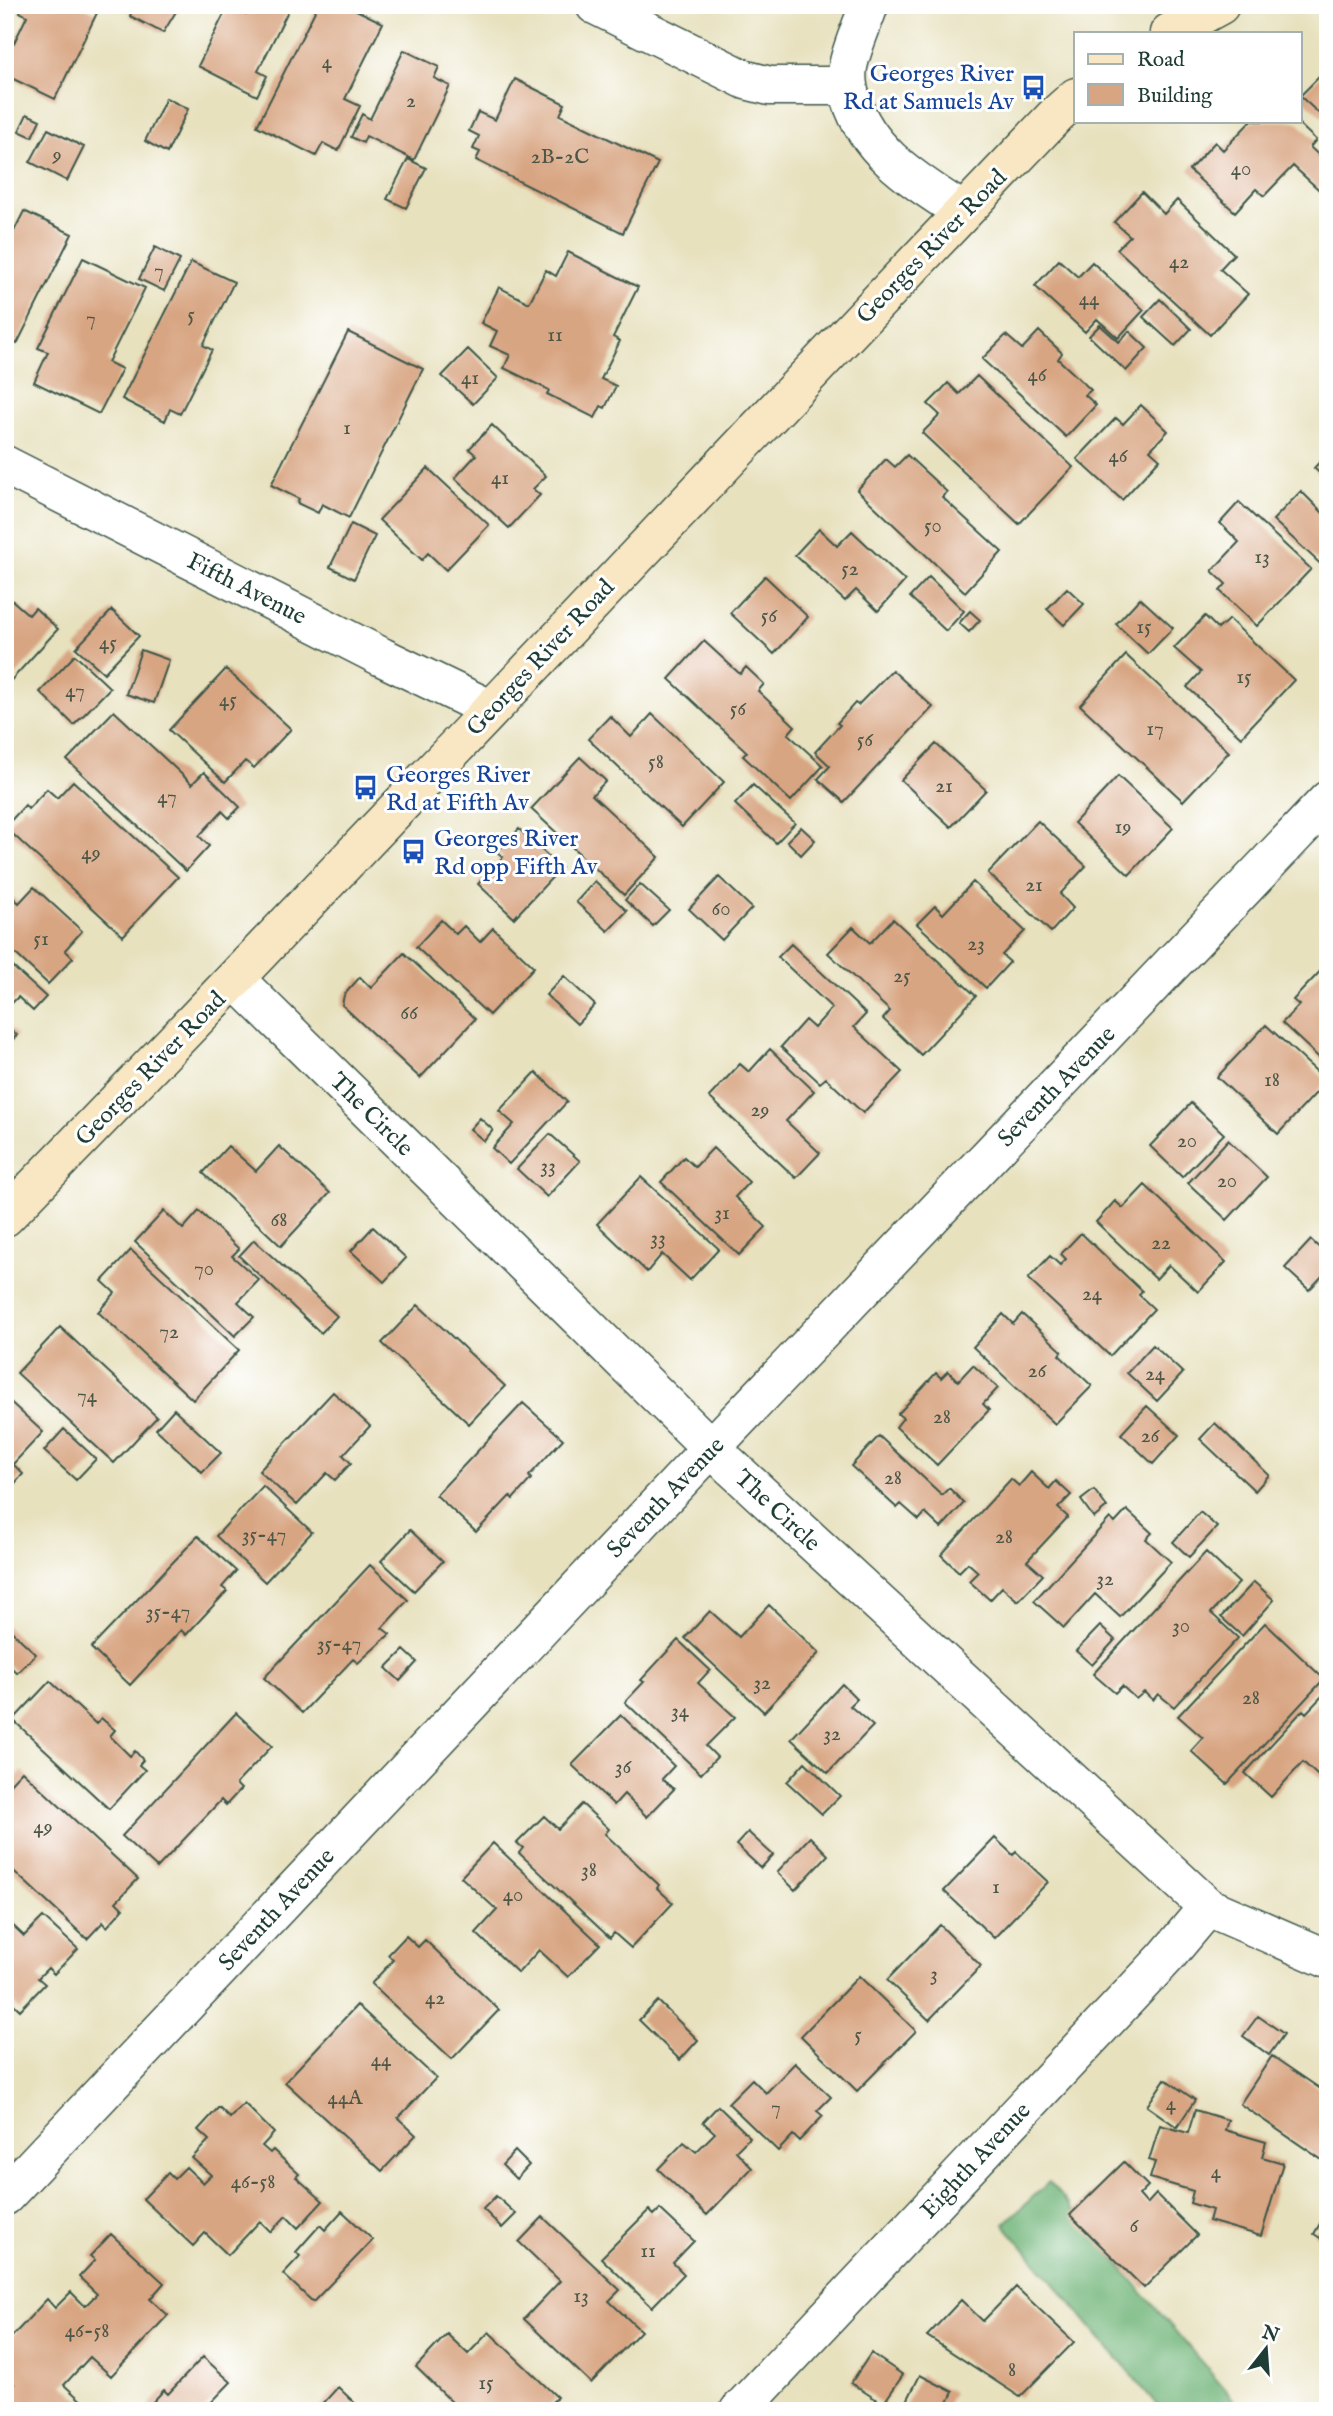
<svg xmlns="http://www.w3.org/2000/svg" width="1333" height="2416" font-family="'IM FELL English',serif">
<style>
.forest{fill:#72b67a;stroke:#487a57;stroke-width:2}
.building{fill:#d8a582}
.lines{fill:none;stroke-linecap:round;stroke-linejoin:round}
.street-casing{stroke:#3d5649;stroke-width:41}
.secondary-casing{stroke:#3d5649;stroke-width:41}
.street{stroke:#fff;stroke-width:38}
.secondary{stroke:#f9e7c3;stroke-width:38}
.labels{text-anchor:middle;stroke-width:6;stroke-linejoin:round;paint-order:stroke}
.number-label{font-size:21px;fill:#4d5748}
.transit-label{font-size:24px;fill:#164399;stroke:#fff;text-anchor:start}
.street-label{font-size:24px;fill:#1f3d34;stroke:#fff}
</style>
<rect width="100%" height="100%" fill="#fff"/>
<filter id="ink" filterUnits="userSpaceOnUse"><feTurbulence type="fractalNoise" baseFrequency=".0143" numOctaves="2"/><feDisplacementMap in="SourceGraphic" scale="14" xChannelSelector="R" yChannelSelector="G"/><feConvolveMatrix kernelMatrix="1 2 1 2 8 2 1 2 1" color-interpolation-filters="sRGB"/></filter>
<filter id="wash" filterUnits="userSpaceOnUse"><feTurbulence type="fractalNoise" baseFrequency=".00686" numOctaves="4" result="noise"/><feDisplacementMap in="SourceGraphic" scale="28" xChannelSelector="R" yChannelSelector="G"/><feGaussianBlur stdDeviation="1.57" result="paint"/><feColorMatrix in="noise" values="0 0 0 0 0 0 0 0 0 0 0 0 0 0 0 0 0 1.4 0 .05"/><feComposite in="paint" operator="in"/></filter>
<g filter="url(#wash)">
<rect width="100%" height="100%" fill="#e7e1be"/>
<path class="forest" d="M1049,2182L1243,2411H1162L1004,2224Z"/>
<g id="blocks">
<path class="building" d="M23,5H81L97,13L55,99L5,75V45L8,40L14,43L27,16L20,12Z
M128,5H180L163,33L130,16L131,13L126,10Z
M251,5H291L258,71L267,76L257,96L198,66L228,6L246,15Z
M318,5H346L383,23L345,99L360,106L338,151L323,143L316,156L257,126Z
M404,50L439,67L434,78L450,86L414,160L366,136L363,143L351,137L362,114L370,119Z
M1328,68V122L1300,96Z
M515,79L565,104L560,115L658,163L623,233L476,160L480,152L473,149L479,136L469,131L478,112L495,120Z
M166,98L188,109L167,153L145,141Z
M27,114L40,120L32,137L19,131Z
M1251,121H1296L1316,140L1310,147L1328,164V198L1293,166L1264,196L1256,189L1235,212L1189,170L1215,142L1223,150Z
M48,129L84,147L67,181L30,162Z
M408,159L426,168L406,208L387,199Z
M1142,192L1164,214L1177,200L1234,254L1220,269L1248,294L1210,335L1117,249L1130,236L1114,222Z
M24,211L72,234L17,344L5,339V249Z
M155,247L180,260L164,291L139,279Z
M568,252L638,287L613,337L620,341L601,379L616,386L605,408L601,406L595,418L547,394L549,390L504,368L510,355L490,346L497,331L481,323L499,287L529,303L546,270L556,276Z
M83,258L145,288L108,362L122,369L99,414L34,382L48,352L38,348Z
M1059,260L1078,277L1092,262L1144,310L1118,338L1097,319L1085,332L1035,286Z
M191,262L234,282L203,345L212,350L180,414L170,409L165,421L122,399Z
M1160,299L1191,329L1175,346L1143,317Z
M1100,325L1119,342L1129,331L1147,348L1126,371L1089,336Z
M1039,331L1062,353L1058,359L1091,390L1085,395L1096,405L1066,437L982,359L1006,335L1022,349Z
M348,332L423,369L349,518L322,504L318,513L297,503L299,499L271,485Z
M468,349L498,378L473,404L442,376Z
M977,376L1073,467L1019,524L922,433L940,415L928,404L938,394L948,383L959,394Z
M1141,405L1168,431L1150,450L1160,459L1122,500L1077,459L1116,418L1123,424Z
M492,425L546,476L533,489L540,495L509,528L455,478L476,455L469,449Z
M1328,453V481L1314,468Z
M907,455L947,492L942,497L1002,552L965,592L857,490L886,459L895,467Z
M428,468L489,525L446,570L428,553L422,560L379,520Z
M1301,491L1324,514L1328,510V571L1273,520Z
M1239,502L1311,569L1257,626L1220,591L1226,584L1212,571L1239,542L1220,523Z
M351,524L375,536L354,579L330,567Z
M819,529L837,546L852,531L905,581L878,611L856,590L845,601L795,555Z
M765,576L808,617L774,654L730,613Z
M929,577L964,611L946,631L910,597Z
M1067,588L1084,604L1064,625L1047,609Z
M5,594L29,615L35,608L58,629L5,687Z
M1140,598L1173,628L1148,654L1116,624Z
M112,610L139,636L104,673L76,648Z
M970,611L980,620L969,632L959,623Z
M1205,616L1218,629L1229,619L1294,680L1241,737L1187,687L1201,672L1174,648Z
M704,641L740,674L746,667L764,684L758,691L795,726L788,734L823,766L791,801L743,756L747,752L669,679Z
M141,650L169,660L154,703L126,694Z
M75,655L110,688L74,725L40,692Z
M1126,655L1229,752L1183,801L1080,705Z
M226,669L291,729L254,768L245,761L225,782L169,730Z
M892,670L933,707L844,802L818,779L830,766L815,752L840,725L837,723L855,703L858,705Z
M114,711L192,784L204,772L240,807L229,818L222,811L199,836L209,846L186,871L67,760Z
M652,714L724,782L682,827L588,739L610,716L631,737Z
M936,744L986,790L951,827L901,780Z
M580,757L606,781L592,795L659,857L624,895L531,809Z
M1118,776L1173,828L1129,875L1074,823Z
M73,781L178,877L123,936L5,827L25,805L28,809L47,789L57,798Z
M753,785L795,823L776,843L735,804Z
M1038,821L1086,866L1060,894L1073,908L1051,932L988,873Z
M801,827L815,840L801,855L787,841Z
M519,829L561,868L514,918L478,884L503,857L497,852Z
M719,877L752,908L722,940L689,909Z
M595,881L627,911L608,931L576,902Z
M973,882L1025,931L1002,955L1010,962L986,988L917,924L935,906L943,914Z
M640,884L669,910L653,926L625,900Z
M34,887L82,931L65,950L73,958L48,984L5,944V890L19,903Z
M893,919L976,996L921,1055L883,1019L890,1011L828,953L853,927L870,943Z
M441,920L456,934L464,926L480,942L493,928L534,967L489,1015L416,947Z
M791,944L866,1014L854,1027L902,1072L863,1113L826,1078L820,1083L781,1047L805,1020L814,1028L832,1008L778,957Z
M404,953L475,1019L420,1078L342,1005L344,995L360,977L371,988Z
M1328,963V1066L1282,1023L1299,1005L1293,1000Z
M13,967L46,997L33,1011L18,997L5,1010V973L7,974Z
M564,976L595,1005L577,1024L546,995Z
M5,1024L17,1035L5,1048Z
M1266,1025L1327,1081L1278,1134L1217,1077Z
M770,1049L814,1091L786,1121L820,1153L796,1178L709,1097L740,1064L749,1072Z
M536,1072L567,1102L509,1164L492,1148L514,1124L499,1111Z
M1191,1103L1224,1134L1182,1177L1150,1146Z
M480,1118L493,1130L484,1141L470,1129Z
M550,1134L580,1161L547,1197L517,1169Z
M1228,1140L1267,1177L1227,1220L1188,1183Z
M228,1146L256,1171L279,1146L330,1193L281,1246L203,1173Z
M713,1148L749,1182L735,1197L766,1227L739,1255L661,1182L684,1157L695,1167Z
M641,1177L719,1249L690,1280L662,1254L647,1272L597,1224Z
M1145,1185L1226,1262L1198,1292L1169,1265L1156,1279L1096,1222L1115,1201L1123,1208Z
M164,1211L183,1229L199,1211L239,1249L232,1256L259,1280L238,1302L254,1317L235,1336L135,1242Z
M373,1227L406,1258L384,1282L351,1251Z
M1081,1233L1142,1291L1139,1295L1154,1309L1110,1356L1028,1279L1050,1256L1060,1265L1066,1259L1061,1254Z
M254,1240L337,1316L321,1333L239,1256Z
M1311,1240L1328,1256V1270L1309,1290L1285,1268Z
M131,1250L239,1350L193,1400L98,1312L115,1293L102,1281Z
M418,1305L505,1386L469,1424L382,1343Z
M1003,1314L1013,1324L1022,1314L1062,1351L1059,1355L1092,1386L1055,1424L973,1347Z
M60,1327L157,1417L114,1463L17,1373Z
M1153,1345L1183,1373L1157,1401L1127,1373Z
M973,1365L998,1388L983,1404L989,1410L937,1465L896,1427L903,1418L898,1414L936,1373L941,1378L948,1371L958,1381Z
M333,1392L370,1426L343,1455L351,1463L335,1480L327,1473L297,1505L259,1471Z
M5,1397L43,1432L13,1464L23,1474L9,1490L5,1486Z
M523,1403L563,1439L529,1476L531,1479L513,1499L510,1496L476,1532L436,1495Z
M1147,1406L1179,1435L1153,1464L1121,1434Z
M174,1409L221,1453L202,1472L156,1429Z
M1215,1423L1269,1475L1255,1491L1200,1439Z
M64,1429L96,1459L76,1480L44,1451Z
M879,1436L942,1495L949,1488L964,1503L941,1528L925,1513L919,1520L901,1504L897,1508L851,1466Z
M1031,1472L1049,1489L1056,1481L1071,1495L1058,1508L1068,1517L1027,1561L1043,1575L1018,1601L1002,1587L990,1600L969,1581L978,1572L968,1563L959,1572L941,1555L1011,1479L1019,1486Z
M263,1486L312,1532L265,1582L216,1536Z
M1094,1490L1107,1507L1094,1518L1081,1500Z
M1127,1510L1152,1533L1146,1539L1171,1562L1120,1617L1095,1594L1064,1628L1034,1601L1110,1518L1115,1523Z
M1200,1512L1217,1527L1189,1557L1173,1542Z
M410,1530L443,1561L414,1591L381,1561Z
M198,1536L236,1571L222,1587L227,1591L186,1635L181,1630L130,1685L91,1648Z
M1206,1552L1239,1583L1211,1613L1238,1638L1174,1707L1158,1694L1153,1700L1144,1692L1136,1699L1122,1686L1115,1693L1093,1674Z
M370,1565L408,1600L382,1628L390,1634L358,1663L353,1659L302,1713L264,1678Z
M1254,1582L1274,1600L1242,1636L1221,1617Z
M769,1605L819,1653L764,1712L685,1638L710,1611L739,1637Z
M1265,1623L1324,1679L1227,1784L1191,1751L1203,1738L1178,1716Z
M5,1625L36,1654L17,1673L5,1662Z
M1100,1626L1115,1640L1092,1665L1076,1651Z
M678,1640L710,1670L698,1683L735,1717L706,1746L717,1757L701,1774L625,1702L644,1682L641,1680Z
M404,1650L417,1662L400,1681L386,1668Z
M50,1681L96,1724L101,1718L115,1730L110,1736L130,1756L135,1751L143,1760L139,1765L145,1770L109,1809L13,1720Z
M842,1684L857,1699L850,1706L873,1726L828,1773L791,1739Z
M1326,1692L1328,1785L1303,1762L1271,1797L1245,1773L1303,1710L1306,1713Z
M236,1713L272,1746L236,1784L241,1789L226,1805L221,1800L157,1868L122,1836Z
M621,1715L674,1766L662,1779L674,1789L647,1817L624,1794L614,1805L572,1765Z
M805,1762L840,1796L822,1814L787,1782Z
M22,1771L138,1879L116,1902L123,1909L107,1927L103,1922L87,1939L5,1863V1789Z
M582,1804L609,1829L605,1834L659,1885L657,1888L673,1903L631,1948L614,1933L610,1938L519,1853L523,1848L517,1843L544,1816L558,1829Z
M748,1832L773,1855L761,1868L736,1845Z
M810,1837L828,1855L795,1890L777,1872Z
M995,1838L1013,1855L1016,1852L1048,1882L994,1938L944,1891Z
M493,1843L600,1944L568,1977L539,1950L518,1973L476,1933L497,1910L461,1877Z
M43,1917L78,1949L54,1974L48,1968L38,1978L45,1984L20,2010L5,1996V1918L24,1936Z
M940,1925L981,1966L929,2020L887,1980Z
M406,1936L418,1947L425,1940L499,2010L452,2059L371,1984L393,1960L388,1955Z
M859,1976L916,2031L857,2091L801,2036Z
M658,2001L698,2040L680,2060L639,2020Z
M357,2005L436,2078L398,2118L416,2135L382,2171L285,2082Z
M1258,2016L1284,2034L1269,2055L1243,2036Z
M1272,2056L1328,2094V2164L1240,2104Z
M795,2063L831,2097L817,2111L823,2116L799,2141L793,2135L778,2151L728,2103L752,2079L766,2093Z
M1165,2079L1195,2100L1177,2127L1147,2106Z
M244,2103L274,2133L262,2146L270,2153L273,2150L299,2174L296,2177L323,2201L298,2228L286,2216L271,2232L260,2221L228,2255L205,2233L193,2246L143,2199L168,2173L174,2179L186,2167L203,2183L211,2175L192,2158L209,2140L198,2130L219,2107L230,2118Z
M718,2106L750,2137L736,2151L752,2168L707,2215L658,2169L684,2142L696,2152L715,2133L703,2122Z
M1195,2110L1228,2120L1225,2130L1266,2142L1262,2157L1283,2163L1261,2236L1209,2221L1212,2210L1190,2203L1193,2191L1150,2178L1155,2162L1149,2160L1160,2125L1188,2133Z
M515,2151L529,2165L516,2179L502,2165Z
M1124,2162L1148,2186L1139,2195L1147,2204L1156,2194L1197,2235L1144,2288L1070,2215Z
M496,2196L516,2214L502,2228L483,2209Z
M660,2209L694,2241L673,2263L684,2274L652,2307L601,2258L649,2210L654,2215Z
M1328,2210V2243L1314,2234Z
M342,2211L373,2240L313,2302L283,2274L300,2256L296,2252L320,2225L325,2230Z
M543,2217L620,2290L609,2301L641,2331L591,2383L524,2319L560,2281L519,2242Z
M111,2234L164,2283L150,2299L168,2315L111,2376L90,2357L64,2385L85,2404L79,2411H5V2391L14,2384L5,2376V2344L47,2299L55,2308L71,2292L85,2306L97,2294L79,2277L95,2260L90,2256Z
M1016,2287L1074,2342L1020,2397L927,2336L961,2300L983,2321Z
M489,2332L557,2397L544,2411H461L416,2367L447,2334L468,2354Z
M871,2353L903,2375L883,2404L851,2383Z
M203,2357L231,2382L203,2411H157L150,2405L164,2390L168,2394Z
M920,2375L953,2392L944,2411H902Z
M338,2387L363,2411H322L319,2408Z"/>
</g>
</g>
<g filter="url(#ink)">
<use href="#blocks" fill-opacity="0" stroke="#3d5649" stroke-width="2"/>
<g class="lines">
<defs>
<path id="street" d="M595,5L746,80L770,86H847
M869,5C863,23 851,49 848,67C846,78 848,89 851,99C868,154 918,182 963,212
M5,465L382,657L490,709
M236,980L711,1448L1208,1907L1328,1959
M5,2196L692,1468L1328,800
M739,2411L1166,1957L1208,1907"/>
<path id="secondary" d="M1169,33L1220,5
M5,1217C359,853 706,481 1057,114L1076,97"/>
</defs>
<use href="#street" class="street-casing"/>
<use href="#secondary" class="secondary-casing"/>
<use href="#street" class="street"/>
<use href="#secondary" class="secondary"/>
</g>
</g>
<defs>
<symbol id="bus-bare" viewBox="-9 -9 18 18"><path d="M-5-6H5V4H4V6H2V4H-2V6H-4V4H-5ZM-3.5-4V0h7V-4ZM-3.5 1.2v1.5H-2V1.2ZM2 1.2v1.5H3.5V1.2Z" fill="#1a4fb4" stroke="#fff" stroke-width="2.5" paint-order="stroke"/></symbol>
</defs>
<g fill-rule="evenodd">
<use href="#bus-bare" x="1016" y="70" width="35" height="35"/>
<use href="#bus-bare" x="348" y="770" width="35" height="35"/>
<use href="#bus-bare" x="396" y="834" width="35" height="35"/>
</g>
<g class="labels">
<g class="number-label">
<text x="327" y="68">4</text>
<text x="411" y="107">2</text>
<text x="57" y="161">9</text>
<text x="560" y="163">2B-2C</text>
<text x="1241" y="175">40</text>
<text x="1179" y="268">42</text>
<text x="159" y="277">7</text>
<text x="1089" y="305">44</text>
<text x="191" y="321">5</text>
<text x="91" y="325">7</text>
<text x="555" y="341">11</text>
<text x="1037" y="381">46</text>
<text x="470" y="384">41</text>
<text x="347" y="434">1</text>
<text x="1118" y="462">46</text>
<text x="500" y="484">41</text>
<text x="933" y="532">50</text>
<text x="1262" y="563">13</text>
<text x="850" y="575">52</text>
<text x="769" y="622">56</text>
<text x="1144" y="633">15</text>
<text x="108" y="649">45</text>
<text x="1244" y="683">15</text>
<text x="75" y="697">47</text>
<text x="228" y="706">45</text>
<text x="738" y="715">56</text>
<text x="1155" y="735">17</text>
<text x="865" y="746">56</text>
<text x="656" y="768">58</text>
<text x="944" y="792">21</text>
<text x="167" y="803">47</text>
<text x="1123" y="833">19</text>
<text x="91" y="859">49</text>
<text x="1034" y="891">21</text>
<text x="721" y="915">60</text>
<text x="41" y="945">51</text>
<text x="976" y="950">23</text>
<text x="902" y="982">25</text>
<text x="409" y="1019">66</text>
<text x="1272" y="1086">18</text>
<text x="760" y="1116">29</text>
<text x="1187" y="1147">20</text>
<text x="548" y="1172">33</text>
<text x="1227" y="1187">20</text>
<text x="722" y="1219">31</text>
<text x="279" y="1226">68</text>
<text x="658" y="1244">33</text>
<text x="1161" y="1249">22</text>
<text x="204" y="1275">70</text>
<text x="1092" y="1300">24</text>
<text x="169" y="1338">72</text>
<text x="1037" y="1377">26</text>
<text x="1155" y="1380">24</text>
<text x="87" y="1402">74</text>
<text x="942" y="1423">28</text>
<text x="1150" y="1442">26</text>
<text x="893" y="1484">28</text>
<text x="264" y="1541">35-47</text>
<text x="1004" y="1543">28</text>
<text x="1105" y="1585">32</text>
<text x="168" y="1618">35-47</text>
<text x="1181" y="1632">30</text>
<text x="339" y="1650">35-47</text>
<text x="762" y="1689">32</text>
<text x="1251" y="1704">28</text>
<text x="680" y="1717">34</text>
<text x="832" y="1740">32</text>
<text x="623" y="1773">36</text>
<text x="43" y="1833">49</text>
<text x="589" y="1876">38</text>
<text x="996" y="1893">1</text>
<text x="513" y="1901">40</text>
<text x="934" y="1980">3</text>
<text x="435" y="2004">42</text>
<text x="858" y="2041">5</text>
<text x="381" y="2066">44</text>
<text x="345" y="2104">44A</text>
<text x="1171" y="2110">4</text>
<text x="776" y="2114">7</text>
<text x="1216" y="2178">4</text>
<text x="253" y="2188">46-58</text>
<text x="1134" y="2232">6</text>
<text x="648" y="2257">11</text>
<text x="581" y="2302">13</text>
<text x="87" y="2337">46-58</text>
<text x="1012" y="2376">8</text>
<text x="486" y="2389">15</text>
</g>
<g class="transit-label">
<text x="1014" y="81" text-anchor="end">Georges River<tspan x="1014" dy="28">Rd at Samuels Av</tspan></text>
<text x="386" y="782">Georges River<tspan x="386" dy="28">Rd at Fifth Av</tspan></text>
<text x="434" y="846">Georges River<tspan x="434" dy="28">Rd opp Fifth Av</tspan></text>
</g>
<g class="street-label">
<text transform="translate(931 246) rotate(-46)" y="8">Georges River Road</text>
<text transform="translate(247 588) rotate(27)" y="8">Fifth Avenue</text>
<text transform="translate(540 657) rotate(-47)" y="8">Georges River Road</text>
<text transform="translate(150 1068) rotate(-46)" y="8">Georges River Road</text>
<text transform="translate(1056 1086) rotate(-46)" y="8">Seventh Avenue</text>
<text transform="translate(372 1114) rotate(45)" y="8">The Circle</text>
<text transform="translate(665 1497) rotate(-46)" y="8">Seventh Avenue</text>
<text transform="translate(778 1510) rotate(43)" y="8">The Circle</text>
<text transform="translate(276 1909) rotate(-47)" y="8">Seventh Avenue</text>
<text transform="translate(975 2160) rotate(-47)" y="8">Eighth Avenue</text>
</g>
</g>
<rect width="1333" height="2416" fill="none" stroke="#fff" stroke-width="28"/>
<rect x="1074" y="32" width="228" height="91" fill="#ffffff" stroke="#a5b1ae" stroke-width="2"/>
<rect x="1088" y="54" width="35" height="10" fill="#f9e7c3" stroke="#a5b1ae" stroke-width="2"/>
<text x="1137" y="66" font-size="21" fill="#1f3d34">Road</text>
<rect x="1088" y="84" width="35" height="21" fill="#d8a582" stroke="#a5b1ae" stroke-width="2"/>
<text x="1137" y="102" font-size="21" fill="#1f3d34">Building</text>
<g transform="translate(1266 2349) rotate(17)" stroke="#ffffff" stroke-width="5" paint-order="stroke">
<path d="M0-5L12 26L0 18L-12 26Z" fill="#1f3d34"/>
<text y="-10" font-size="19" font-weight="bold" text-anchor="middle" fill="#1f3d34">N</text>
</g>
</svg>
